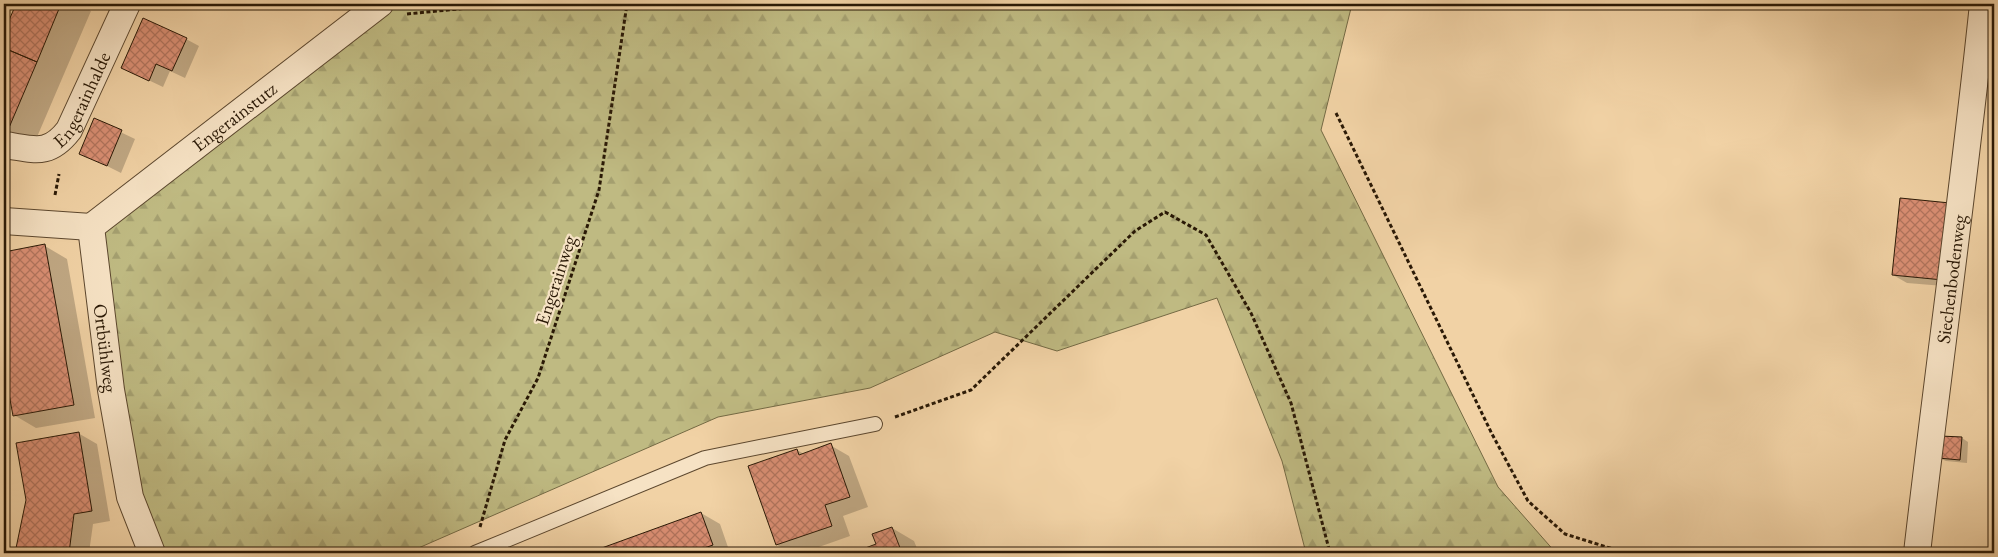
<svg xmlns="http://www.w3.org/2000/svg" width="1998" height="557" font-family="'EB Garamond',serif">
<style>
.forest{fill:url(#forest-firs);stroke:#746a44}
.shadow{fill:#0003}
.building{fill:url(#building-cross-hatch);stroke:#2a1906}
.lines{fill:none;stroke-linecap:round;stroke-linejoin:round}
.lane-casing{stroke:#5c472e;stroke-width:16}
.street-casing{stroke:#5c472e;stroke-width:28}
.path{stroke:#2a1906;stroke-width:3;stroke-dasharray:4 2.5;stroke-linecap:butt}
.lane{stroke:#f6e2c4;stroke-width:14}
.street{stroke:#f6e2c4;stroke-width:26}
.labels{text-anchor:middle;stroke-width:4.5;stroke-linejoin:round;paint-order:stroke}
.street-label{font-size:19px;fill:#2a1906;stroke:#f6e2c4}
</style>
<defs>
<pattern id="forest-firs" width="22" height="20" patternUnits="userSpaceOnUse" patternTransform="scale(1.25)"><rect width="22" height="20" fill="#bfba82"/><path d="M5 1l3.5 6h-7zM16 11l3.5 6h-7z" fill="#a49f6f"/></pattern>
<pattern id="building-cross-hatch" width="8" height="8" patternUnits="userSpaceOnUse" patternTransform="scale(1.25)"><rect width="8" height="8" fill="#da8f74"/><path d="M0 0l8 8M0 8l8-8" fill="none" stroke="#b1745d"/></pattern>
</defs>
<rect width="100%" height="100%" fill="#f1d2a5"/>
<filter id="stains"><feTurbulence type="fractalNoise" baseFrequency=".004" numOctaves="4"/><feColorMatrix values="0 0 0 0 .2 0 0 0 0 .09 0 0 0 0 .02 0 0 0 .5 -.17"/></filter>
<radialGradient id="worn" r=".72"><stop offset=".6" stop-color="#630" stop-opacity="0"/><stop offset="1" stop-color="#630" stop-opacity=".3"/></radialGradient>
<path class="forest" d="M395,4H1352L1321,130L1498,487L1556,553H1306L1282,461L1217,298L1057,351L995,332L870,388L718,417L407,553H161L138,494L103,231Z"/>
<path class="shadow" d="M17,4H79L91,11L34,144L4,131V35Z
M199,4H217L214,10Z
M186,39L199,46L185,78L170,71L163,87L123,68Z
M95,120L135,139L121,173L81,153Z
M1901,199L1956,287L1907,283L1893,275Z
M45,246L67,259L95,418L36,428L14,415L4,359V253Z
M78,433L97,444L110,521L93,524L89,553H17L27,500Z
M1962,438L1968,442L1967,463L1946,461L1939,458Z
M830,445L849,456L868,507L843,516L850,536L802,553H792L777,545L750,467L797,450L804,454Z
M701,513L720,524L730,553H590Z
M892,528L914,541L919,553H856L877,545Z"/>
<path class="building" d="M16,4H61L37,62L4,48V32Z
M143,18L187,38L172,71L156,64L149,81L121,68Z
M4,48L37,62L8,130L4,128Z
M94,118L122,130L107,166L79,154Z
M1900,198L1950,203L1943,280L1892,275Z
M45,244L74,405L13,416L4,366V252Z
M79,432L92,511L74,514L69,553H15L26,500L16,443Z
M1940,436L1962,437L1960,460L1938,458Z
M831,443L850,497L825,505L832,526L776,545L748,466L797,449L799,455Z
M701,512L713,545L690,553H588Z
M892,527L902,553H852L876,544L872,534Z"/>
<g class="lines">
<defs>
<path id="lane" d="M475,553L705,458L875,424"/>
<g id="street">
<path id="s1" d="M4,145C34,149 48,157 69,130L127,4"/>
<path d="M4,221L91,227"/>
<path id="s2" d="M91,227L380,4"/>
<path id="s3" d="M91,227L111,390L130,497L152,553"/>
<path id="s4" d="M1917,553C1938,370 1964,187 1983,4"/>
</g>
</defs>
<use href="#lane" class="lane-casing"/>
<use href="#street" class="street-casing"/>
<path class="path" d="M407,14L510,4
M1336,113L1492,434L1528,501L1565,534L1626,553
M55,195L59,174
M895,417L971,390L1135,231L1165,212L1206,235L1251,313L1291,403L1330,553
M480,527L505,440L538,378L599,190L627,4"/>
<use href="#lane" class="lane"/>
<use href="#street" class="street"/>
</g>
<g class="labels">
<g class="street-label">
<text dy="7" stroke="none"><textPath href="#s1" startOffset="105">Engerainhalde</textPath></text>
<text dy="7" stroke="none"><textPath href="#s2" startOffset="181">Engerainstutz</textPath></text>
<text dy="7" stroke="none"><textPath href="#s4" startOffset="276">Siechenbodenweg</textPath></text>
<text transform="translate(555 280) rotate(-72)" y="7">Engerainweg</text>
<text dy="7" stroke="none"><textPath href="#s3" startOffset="122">Ortbühlweg</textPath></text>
</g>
</g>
<rect width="1998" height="557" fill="none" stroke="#f1d2a5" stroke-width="20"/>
<rect x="5" y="5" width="1988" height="547" fill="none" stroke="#2a1906" stroke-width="2.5"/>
<rect x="10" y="10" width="1978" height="537" fill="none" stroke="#2a1906"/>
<rect width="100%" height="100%" filter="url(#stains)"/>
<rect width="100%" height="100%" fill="url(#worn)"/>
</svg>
